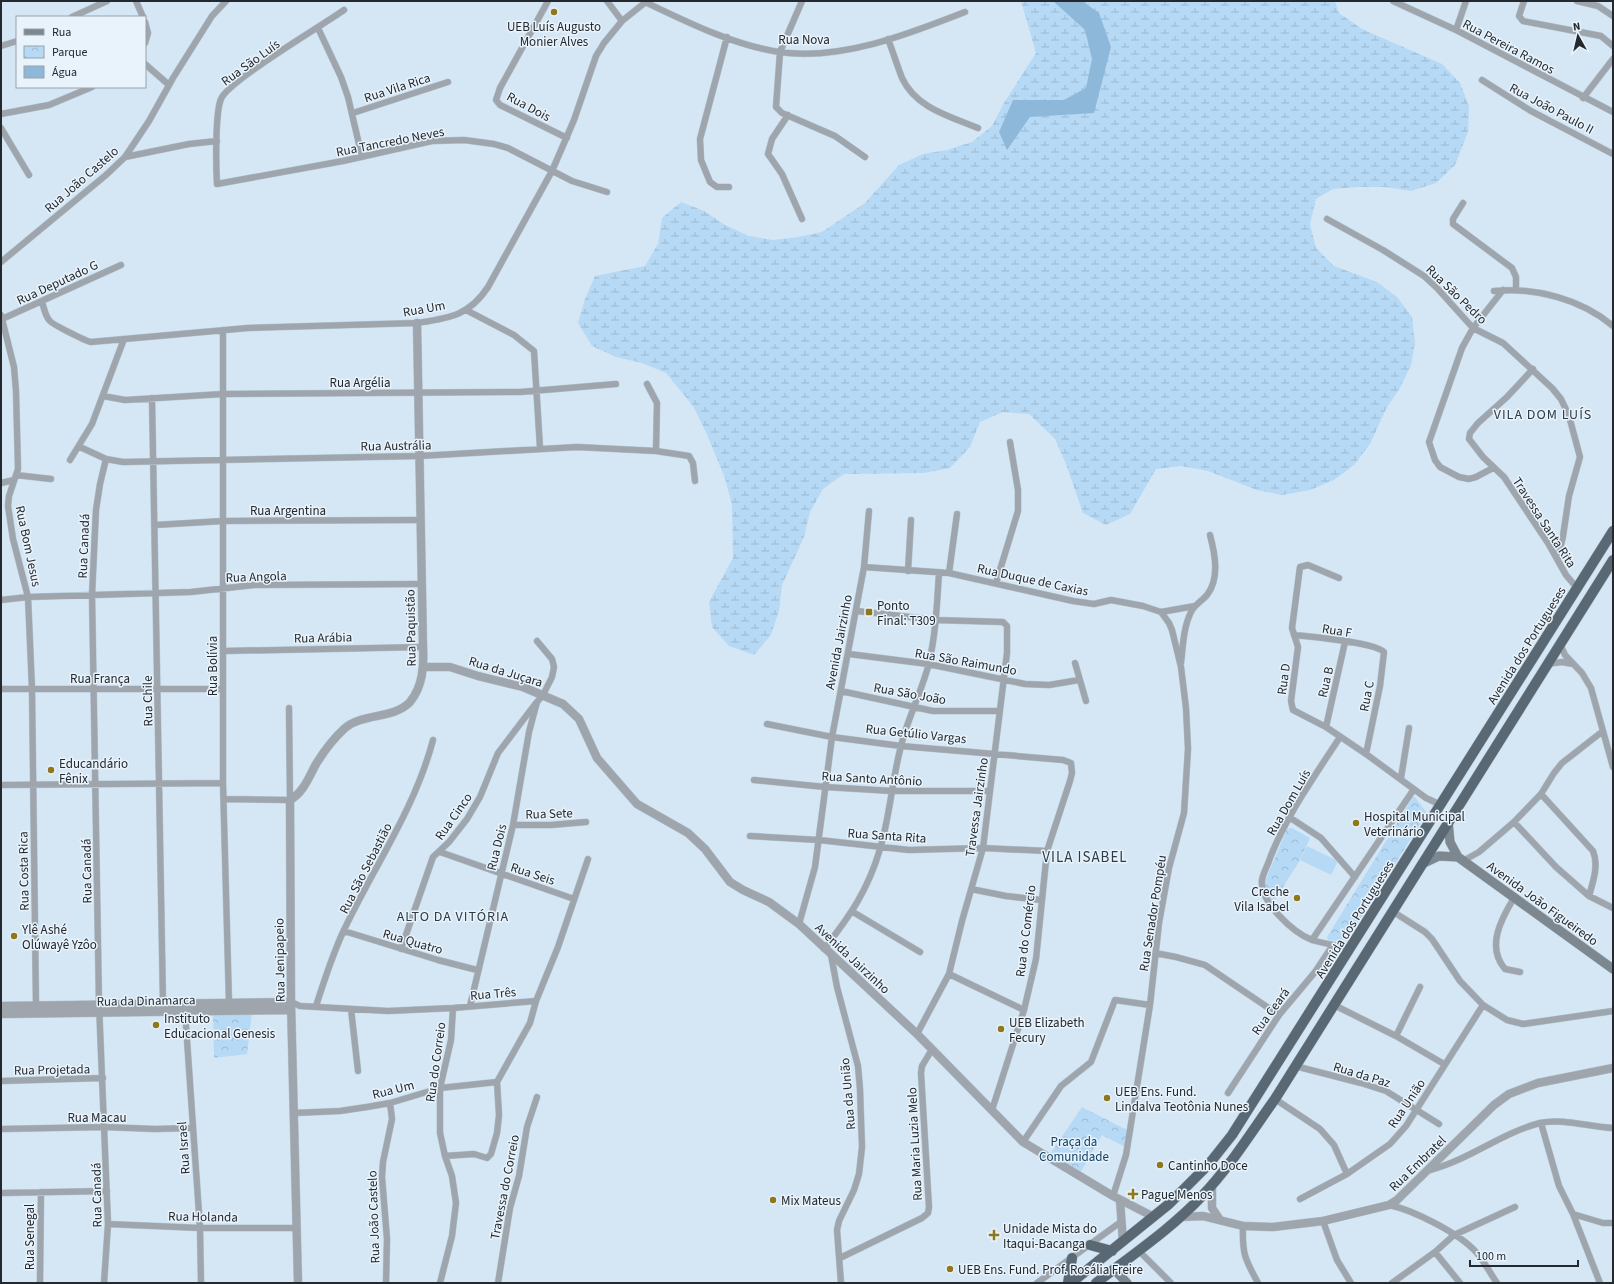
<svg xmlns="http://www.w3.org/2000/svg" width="1614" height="1284" font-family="'Source Sans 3',sans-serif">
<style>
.wetland{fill:url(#wetland-marsh)}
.park{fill:url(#park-crowns)}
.pitch{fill:#b6d9f5}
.water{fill:#8eb8da}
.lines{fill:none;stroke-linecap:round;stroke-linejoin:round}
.minor-casing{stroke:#b5c5d1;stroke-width:7}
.tertiary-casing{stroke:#b5c5d1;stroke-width:9}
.secondary-casing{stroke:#b5c5d1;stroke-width:10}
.trunk-casing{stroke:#b5c5d1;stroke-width:11}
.minor{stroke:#9ea5ac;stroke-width:6}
.tertiary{stroke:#9ea5ac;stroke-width:8}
.secondary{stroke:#7c8790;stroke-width:9}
.trunk{stroke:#5a6874;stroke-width:10}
.poi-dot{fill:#8f771c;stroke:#e9f3fc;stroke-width:1.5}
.labels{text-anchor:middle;stroke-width:3;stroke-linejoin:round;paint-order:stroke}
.poi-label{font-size:13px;fill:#23292e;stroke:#e9f3fc;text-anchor:start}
.street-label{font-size:13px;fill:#23292e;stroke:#e9f3fc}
.park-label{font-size:13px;fill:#104264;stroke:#e9f3fc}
.neighbourhood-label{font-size:14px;letter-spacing:1px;fill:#2d3b46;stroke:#e9f3fc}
.quarter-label{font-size:15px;letter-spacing:1px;fill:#2d3b46;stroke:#e9f3fc}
</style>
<defs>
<pattern id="wetland-marsh" width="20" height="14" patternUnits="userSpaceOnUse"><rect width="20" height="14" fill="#b6d9f5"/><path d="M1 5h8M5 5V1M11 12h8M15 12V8" fill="none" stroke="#9cbad2"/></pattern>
<pattern id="park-crowns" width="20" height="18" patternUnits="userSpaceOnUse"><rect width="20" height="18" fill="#b6d9f5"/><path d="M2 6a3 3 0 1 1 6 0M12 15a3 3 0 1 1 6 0" fill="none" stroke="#9cbad2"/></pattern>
</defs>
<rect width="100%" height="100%" fill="#d5e7f5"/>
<path class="wetland" d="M1021,1H1335L1339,13L1362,29L1442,64L1460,83L1469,106L1468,132L1455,165L1436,183L1411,191L1385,187H1358L1333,189L1316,199L1310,224L1316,248L1334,266L1377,282L1397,297L1412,317L1415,343L1411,365L1400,388L1386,409L1370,444L1354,465L1334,480L1310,490L1282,495L1257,490L1208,471L1181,466L1156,469L1130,514L1106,525L1083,513L1066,464L1055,439L1029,414L1003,412L980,422L970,447L950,468L924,473L844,474L823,489L810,512L804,537L782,585L779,611L771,635L754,655L729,646L712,627L709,602L733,558L732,505L725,478L705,430L693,406L666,373L642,363L616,357L592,346L578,323L585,299L595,276L645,266L658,244L662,218L681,202L704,211L725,225L749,236L773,240L798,237L822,232L865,203L899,165L923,154L947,150L972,142L992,126L1004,103L1036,53Z"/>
<path class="park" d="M1413,797H1415L1427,813L1349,937L1339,941L1328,940L1327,937Z
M1292,828L1310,838L1299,862L1272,904L1268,899L1264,884L1287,829Z
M252,1013L247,1054L214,1058L213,1014Z
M1082,1107L1127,1130L1125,1147L1102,1135L1080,1173L1050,1154Z"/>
<path class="pitch" d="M1307,846L1338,861L1331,875L1300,860Z"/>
<path class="water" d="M1053,1H1082L1099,13L1111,47L1094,113L1030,117L1007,150L999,132L1013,100H1064L1086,88L1092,59L1085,30Z"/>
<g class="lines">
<defs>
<path id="minor" d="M136,1L143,17
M548,1L500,88L496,100L500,105L567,138
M607,1L622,21
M802,1L780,52L776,107L782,113L835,136L865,157
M1393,1L1456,30L1613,112
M1524,1L1519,16L1523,21L1601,36L1613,46
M1577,1L1598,6L1613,16
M645,2C687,22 733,45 779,52C841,61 909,34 965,12
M344,10C323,25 228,81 221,99C215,113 216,167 217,184L343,161L432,141L464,140L494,144L508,148L572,181L607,192
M72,17L107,1
M145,22L148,33L145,43
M318,28L341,77L348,97L362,157
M1456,30L1466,1
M727,37L700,139L701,160L710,182L717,187H729
M888,39C893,52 897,65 902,78C916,108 949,116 978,128
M1,46L17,41
M145,64L169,85
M1482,80L1531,111L1613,154
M1583,98L1613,59
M353,113L448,82
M1,114L49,105L92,87
M788,115L772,139L768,154L782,174L802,219
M1,128L29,175
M125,157L189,144L217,141
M1463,203L1453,219V224L1512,268L1516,277V289
M1327,219L1383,250L1424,276L1437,288L1473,328L1503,343L1552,388L1561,399L1569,416L1580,457L1569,496L1563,536L1558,560
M1,262L106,175L125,157L149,121L173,78L212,16L226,1
M1494,291C1535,287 1581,299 1613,326
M42,302C44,308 45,315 49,320C51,324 86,341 91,342L248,328L417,323C449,318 469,316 488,287L552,171L574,120L596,56L604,43L622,21L647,1
M466,310L514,335L534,351L540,448
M1,315L14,367L16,391L18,469L9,496L8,506L13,539L28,597L32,689L36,1006
M2,319L121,265
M223,330V783L229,1003
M1533,369L1507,397L1478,423L1470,433L1469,439L1483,457L1504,477L1548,543L1566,575L1577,588
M647,384L657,403L656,451
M103,396L125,400L223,394L520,392L616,384
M152,398L163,1003
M80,447L106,459L123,462L420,456L577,447L656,451L689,456L693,463L695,481
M70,460L92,424L124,339
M1493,468L1476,477L1469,479L1459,477L1440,467L1435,460L1429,442L1462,348L1473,328L1503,290
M16,475L51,479
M1,483L14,480
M155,525L223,521L420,520
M864,567L949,573L1073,601L1094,604L1111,600L1143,606L1161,612L1195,606
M908,571L911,520
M949,573L957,514
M1339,578L1308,565L1300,567L1292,628L1298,647L1291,701L1293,710L1326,727L1366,754L1426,798L1441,805
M996,583L1018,511V490L1010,442
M1,600L28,597L191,592L254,585L421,584
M857,611L936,620L1003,622L1007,626V653L983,848L962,921L949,974L917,1034
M1294,635C1312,637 1373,642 1384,652L1380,686L1366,754
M1560,644L1565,655L1582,673L1591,688L1613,767
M223,651L423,647
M849,654L928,664L1025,684L1049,685L1079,680
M1075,663L1086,701
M1181,663C1183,647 1183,628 1191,612C1194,605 1202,601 1207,595C1220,578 1215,554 1210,535
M1547,664L1562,662L1573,664
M1,689H223
M841,691L933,711H999
M767,724L832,737L901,746L1063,760L1071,763L1072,773L1070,781L1047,851L1036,959L1024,1010L992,1110
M1326,727L1345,642
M1340,737C1315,776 1287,814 1270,858C1268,865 1263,873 1262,880C1259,902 1294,933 1312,940C1325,944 1339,946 1351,948
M1401,778L1409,728
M754,780L825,787L892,791H989
M1,785L223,783
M1541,794L1593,851C1599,865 1593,882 1589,896
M224,799L290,800L289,708
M1289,817L1321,838L1355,877
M1514,822L1556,867L1589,896L1613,908
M513,825H551L586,822
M750,836L819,840L909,850L983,848L1047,851
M440,852L574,899
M1463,861L1479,852L1514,822L1541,794L1554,773L1562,763L1603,731
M971,889L1006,896L1041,900
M1514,898C1501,919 1486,947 1505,969L1520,972
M1392,911L1425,932L1432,939L1460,981L1483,1005L1507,1020L1523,1024L1613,1011
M853,912L920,952
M799,924L815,867L832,737L864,567L869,511
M344,931L438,960L477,970
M1312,940L1414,789
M401,949L433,857L449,842L467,819L480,797L498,753L536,703
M824,949C850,916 868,890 880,849C890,816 892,780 901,746C908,717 922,691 929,663C936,633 937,603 939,573
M1155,953L1176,957L1205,965L1279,1015
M831,955L837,987L858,1066L860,1089L862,1147L859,1174L854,1190L839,1221L837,1230L841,1283
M949,974L1024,1010
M291,1002L300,1006L388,1011L453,1008L536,1001
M1334,1005L1396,1036L1444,1064
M316,1006C324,981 332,956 343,932C373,868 415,809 433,740
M470,1006L513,825L529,732L537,702L543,695L552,677L554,667L552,659L537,641
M351,1009L358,1071
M185,1011L200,1228L201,1283
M1396,1036L1420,987
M1295,1066L1361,1083L1386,1091L1439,1124
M1,1081L103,1078
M1228,1093L1279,1015L1315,972L1333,945
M1275,1099L1320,1129L1334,1145L1347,1174
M294,1113L340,1111L367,1107L390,1103L440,1088L497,1082
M1541,1123L1559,1186L1573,1214L1600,1283
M1,1129L104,1127L155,1129L192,1128
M1023,1142L1061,1086L1091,1062L1115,1000L1150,1005
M445,1156L474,1154L487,1158L491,1154L497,1133L499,1115L497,1082L530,1023L536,1001L558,947L588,859
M1430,1170C1469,1160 1501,1133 1540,1123C1563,1118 1589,1127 1613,1128
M1,1193L107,1191
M1113,1196L1126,1155L1150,1005L1159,923L1169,868L1184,813L1188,749L1186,708L1181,667L1172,630L1169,623L1161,612
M1300,1199L1347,1174L1390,1144L1406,1126L1483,1005
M1389,1205C1413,1210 1459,1233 1476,1252C1484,1261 1490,1273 1497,1283
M1573,1214L1603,1223H1613
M1323,1221L1337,1260L1351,1283
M108,1224L200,1228H297
M1243,1226C1242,1254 1245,1259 1258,1283
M1138,1250L1171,1283
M1435,1252L1460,1283
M840,1258L922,1218L928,1213L929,1207L921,1073L922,1066L931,1051
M40,1283L41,1192
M104,1283L108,1224L99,1004L92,595L96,510L100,484L106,459
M386,1283L387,1239L382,1177L383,1162L392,1119L390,1103
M440,1283L452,1236L456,1203L452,1176L445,1156L440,1133V1088L451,1040L453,1008
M498,1283L510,1208L519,1176L527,1127L537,1097
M1037,1283L1122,1221
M1392,1283L1435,1252L1454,1235L1515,1207"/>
<path id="tertiary" d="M424,667H450L478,676L523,687L563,704L579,719L597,758L637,804L688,833L705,849L730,882L743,890L769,902L799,924L917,1034L1023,1142L1113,1196L1154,1217
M1,1006L291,1002
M1,1014L291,1010
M1212,1184V1208L1220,1220
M1120,1200L1123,1242
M1181,1217L1203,1216L1243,1226L1273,1227L1323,1221L1389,1205L1397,1200L1494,1105L1509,1094L1538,1083L1613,1068
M298,1283L291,1002L290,800C303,793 309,777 316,764C324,751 334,738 345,728C363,713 394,719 410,702C423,686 424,666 423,647L417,323"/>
<path id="secondary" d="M1448,821L1450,842L1458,857L1613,969
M1422,864L1439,856L1458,857
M1114,1269L1127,1283"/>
<path id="trunk" d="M1090,1245L1112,1251
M1068,1283L1072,1258
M1071,1283L1169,1204L1209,1164L1232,1135L1613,531
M1096,1283C1132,1255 1171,1229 1202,1196C1230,1167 1252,1131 1275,1099L1613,560"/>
</defs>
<use href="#minor" class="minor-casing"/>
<use href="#tertiary" class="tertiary-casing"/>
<use href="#secondary" class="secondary-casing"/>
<use href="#trunk" class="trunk-casing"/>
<use href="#minor" class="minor"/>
<use href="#tertiary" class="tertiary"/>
<use href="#secondary" class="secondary"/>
<use href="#trunk" class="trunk"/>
</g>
<g class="poi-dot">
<circle cx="554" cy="12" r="4"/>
<rect x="865" y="608" width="8" height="8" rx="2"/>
<circle cx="51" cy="770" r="4"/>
<circle cx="1356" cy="823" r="4"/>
<circle cx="1297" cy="898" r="4"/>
<circle cx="14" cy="936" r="4"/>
<circle cx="156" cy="1025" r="4"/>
<circle cx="1001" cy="1029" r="4"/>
<circle cx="1107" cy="1098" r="4"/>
<circle cx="1160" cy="1165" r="4"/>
<path d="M1131 1188h4v4h4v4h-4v4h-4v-4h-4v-4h4z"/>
<circle cx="773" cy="1200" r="4"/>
<path d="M992 1229h4v4h4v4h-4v4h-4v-4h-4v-4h4z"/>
<circle cx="950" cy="1269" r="4"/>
</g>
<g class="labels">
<g class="poi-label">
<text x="554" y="31" text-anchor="middle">UEB Luís Augusto<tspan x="554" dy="15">Monier Alves</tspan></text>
<text x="877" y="610">Ponto<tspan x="877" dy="15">Final: T309</tspan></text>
<text x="59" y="768">Educandário<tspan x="59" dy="15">Fênix</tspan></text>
<text x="1364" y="821">Hospital Municipal<tspan x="1364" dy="15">Veterinário</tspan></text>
<text x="1289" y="896" text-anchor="end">Creche<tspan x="1289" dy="15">Vila Isabel</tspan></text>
<text x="22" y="934">Ylê Ashé<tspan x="22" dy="15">Olúwayê Yzôo</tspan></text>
<text x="164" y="1023">Instituto<tspan x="164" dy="15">Educacional Genesis</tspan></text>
<text x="1009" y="1027">UEB Elizabeth<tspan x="1009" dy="15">Fecury</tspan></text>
<text x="1115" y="1096">UEB Ens. Fund.<tspan x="1115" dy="15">Lindalva Teotônia Nunes</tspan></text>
<text x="1168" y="1170">Cantinho Doce</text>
<text x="1141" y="1199">Pague Menos</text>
<text x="781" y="1205">Mix Mateus</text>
<text x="1003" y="1233">Unidade Mista do<tspan x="1003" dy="15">Itaqui-Bacanga</tspan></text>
<text x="958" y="1274">UEB Ens. Fund. Prof. Rosália Freire</text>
</g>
<g class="street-label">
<text x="804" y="44">Rua Nova</text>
<text transform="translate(1509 46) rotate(28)" y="5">Rua Pereira Ramos</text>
<text transform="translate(250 62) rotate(-36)" y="5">Rua São Luís</text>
<text transform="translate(397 87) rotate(-18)" y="5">Rua Vila Rica</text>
<text transform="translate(529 106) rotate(28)" y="5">Rua Dois</text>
<text transform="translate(1552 108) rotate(28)" y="5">Rua João Paulo II</text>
<text transform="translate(390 141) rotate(-11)" y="5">Rua Tancredo Neves</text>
<text transform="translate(81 179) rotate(-41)" y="5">Rua João Castelo</text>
<text transform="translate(57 282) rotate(-25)" y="5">Rua Deputado G</text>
<text transform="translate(1457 294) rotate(44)" y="5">Rua São Pedro</text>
<text transform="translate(424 308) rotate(-10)" y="5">Rua Um</text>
<text x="360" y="387">Rua Argélia</text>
<text transform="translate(396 445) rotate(-1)" y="5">Rua Austrália</text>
<text x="288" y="515">Rua Argentina</text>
<text transform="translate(1545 522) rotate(57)" y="5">Travessa Santa Rita</text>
<text transform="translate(29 546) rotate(78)" y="5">Rua Bom Jesus</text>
<text transform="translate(83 546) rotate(-88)" y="5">Rua Canadá</text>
<text transform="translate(256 576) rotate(-2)" y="5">Rua Angola</text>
<text transform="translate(1033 579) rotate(12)" y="5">Rua Duque de Caxias</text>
<text transform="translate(410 628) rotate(-91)" y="5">Rua Paquistão</text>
<text transform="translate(1337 630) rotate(9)" y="5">Rua F</text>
<text transform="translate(323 637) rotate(-1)" y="5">Rua Arábia</text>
<text transform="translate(838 642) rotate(-79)" y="5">Avenida Jairzinho</text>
<text transform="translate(1526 645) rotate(-58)" y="5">Avenida dos Portugueses</text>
<text transform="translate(966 661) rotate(10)" y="5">Rua São Raimundo</text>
<text transform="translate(212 666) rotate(-90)" y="5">Rua Bolívia</text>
<text transform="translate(506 671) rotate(17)" y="5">Rua da Juçara</text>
<text x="100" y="683">Rua França</text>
<text transform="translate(1283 679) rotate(-82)" y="5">Rua D</text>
<text transform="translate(1325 682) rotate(-77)" y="5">Rua B</text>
<text transform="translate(910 693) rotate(10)" y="5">Rua São João</text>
<text transform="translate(1366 696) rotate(-79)" y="5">Rua C</text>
<text transform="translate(147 701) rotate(-91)" y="5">Rua Chile</text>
<text transform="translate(916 733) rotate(6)" y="5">Rua Getúlio Vargas</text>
<text transform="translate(872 778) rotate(3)" y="5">Rua Santo Antônio</text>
<text transform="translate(1288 802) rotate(-60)" y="5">Rua Dom Luís</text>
<text transform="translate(976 807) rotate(-82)" y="5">Travessa Jairzinho</text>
<text transform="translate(549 813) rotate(-2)" y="5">Rua Sete</text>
<text transform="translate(453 816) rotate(-55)" y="5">Rua Cinco</text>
<text transform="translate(887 835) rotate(4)" y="5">Rua Santa Rita</text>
<text transform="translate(496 847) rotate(-76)" y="5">Rua Dois</text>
<text transform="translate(365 868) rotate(-63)" y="5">Rua São Sebastião</text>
<text transform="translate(23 871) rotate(-91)" y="5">Rua Costa Rica</text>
<text transform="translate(86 871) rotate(-91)" y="5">Rua Canadá</text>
<text transform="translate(533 873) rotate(18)" y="5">Rua Seis</text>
<text transform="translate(1543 903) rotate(36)" y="5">Avenida João Figueiredo</text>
<text transform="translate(1152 913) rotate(-81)" y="5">Rua Senador Pompéu</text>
<text transform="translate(1354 919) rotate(-58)" y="5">Avenida dos Portugueses</text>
<text transform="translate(1025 931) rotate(-83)" y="5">Rua do Comércio</text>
<text transform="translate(413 941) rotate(16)" y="5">Rua Quatro</text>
<text transform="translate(853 958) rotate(43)" y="5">Avenida Jairzinho</text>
<text transform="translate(279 960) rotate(-91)" y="5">Rua Jenipapeio</text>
<text transform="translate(493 993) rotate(-5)" y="5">Rua Três</text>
<text transform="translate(146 1000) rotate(-1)" y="5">Rua da Dinamarca</text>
<text transform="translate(1270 1011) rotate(-54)" y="5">Rua Ceará</text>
<text transform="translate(435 1062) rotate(-82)" y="5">Rua do Correio</text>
<text transform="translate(52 1069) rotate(-1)" y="5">Rua Projetada</text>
<text transform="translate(1362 1074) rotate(17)" y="5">Rua da Paz</text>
<text transform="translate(393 1089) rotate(-14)" y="5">Rua Um</text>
<text transform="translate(847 1094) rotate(-95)" y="5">Rua da União</text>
<text transform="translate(1406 1103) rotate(-56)" y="5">Rua União</text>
<text x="97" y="1122">Rua Macau</text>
<text transform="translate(914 1144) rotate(-93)" y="5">Rua Maria Luzia Melo</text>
<text transform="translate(183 1148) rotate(-94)" y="5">Rua Israel</text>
<text transform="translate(1417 1163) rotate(-44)" y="5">Rua Embratel</text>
<text transform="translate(504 1187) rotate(-79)" y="5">Travessa do Correio</text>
<text transform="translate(96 1195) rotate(-91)" y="5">Rua Canadá</text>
<text transform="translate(203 1216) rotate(1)" y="5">Rua Holanda</text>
<text transform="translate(373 1217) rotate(-92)" y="5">Rua João Castelo</text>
<text transform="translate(29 1237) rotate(-90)" y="5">Rua Senegal</text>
</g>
<g class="park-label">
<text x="1074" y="1146">Praça da<tspan x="1074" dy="15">Comunidade</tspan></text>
</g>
<g class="neighbourhood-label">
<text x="1543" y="419">VILA DOM LUÍS</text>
<text x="453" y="921">ALTO DA VITÓRIA</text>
</g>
<g class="quarter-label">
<text x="1085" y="862">VILA ISABEL</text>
</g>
</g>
<rect width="1614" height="1284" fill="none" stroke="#23292e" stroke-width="4"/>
<rect x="16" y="16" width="130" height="72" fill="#e9f3fc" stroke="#9aa2aa"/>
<rect x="24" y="29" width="20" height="6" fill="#7c8790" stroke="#9aa2aa"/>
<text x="52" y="36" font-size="12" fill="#23292e">Rua</text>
<rect x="24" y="46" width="20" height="12" fill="url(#park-crowns)" stroke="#9aa2aa"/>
<text x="52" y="56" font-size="12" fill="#23292e">Parque</text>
<rect x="24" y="66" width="20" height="12" fill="#8eb8da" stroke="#9aa2aa"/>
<text x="52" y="76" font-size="12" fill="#23292e">Água</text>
<g transform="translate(1578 36) rotate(352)" stroke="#e9f3fc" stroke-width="3" paint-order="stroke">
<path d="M0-3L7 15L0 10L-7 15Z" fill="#23292e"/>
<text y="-6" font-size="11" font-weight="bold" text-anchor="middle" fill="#23292e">N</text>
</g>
<path d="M1470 1260v6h108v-6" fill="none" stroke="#23292e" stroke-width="2"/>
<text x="1476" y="1260" font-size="12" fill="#23292e" stroke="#e9f3fc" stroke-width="3" paint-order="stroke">100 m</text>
</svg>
